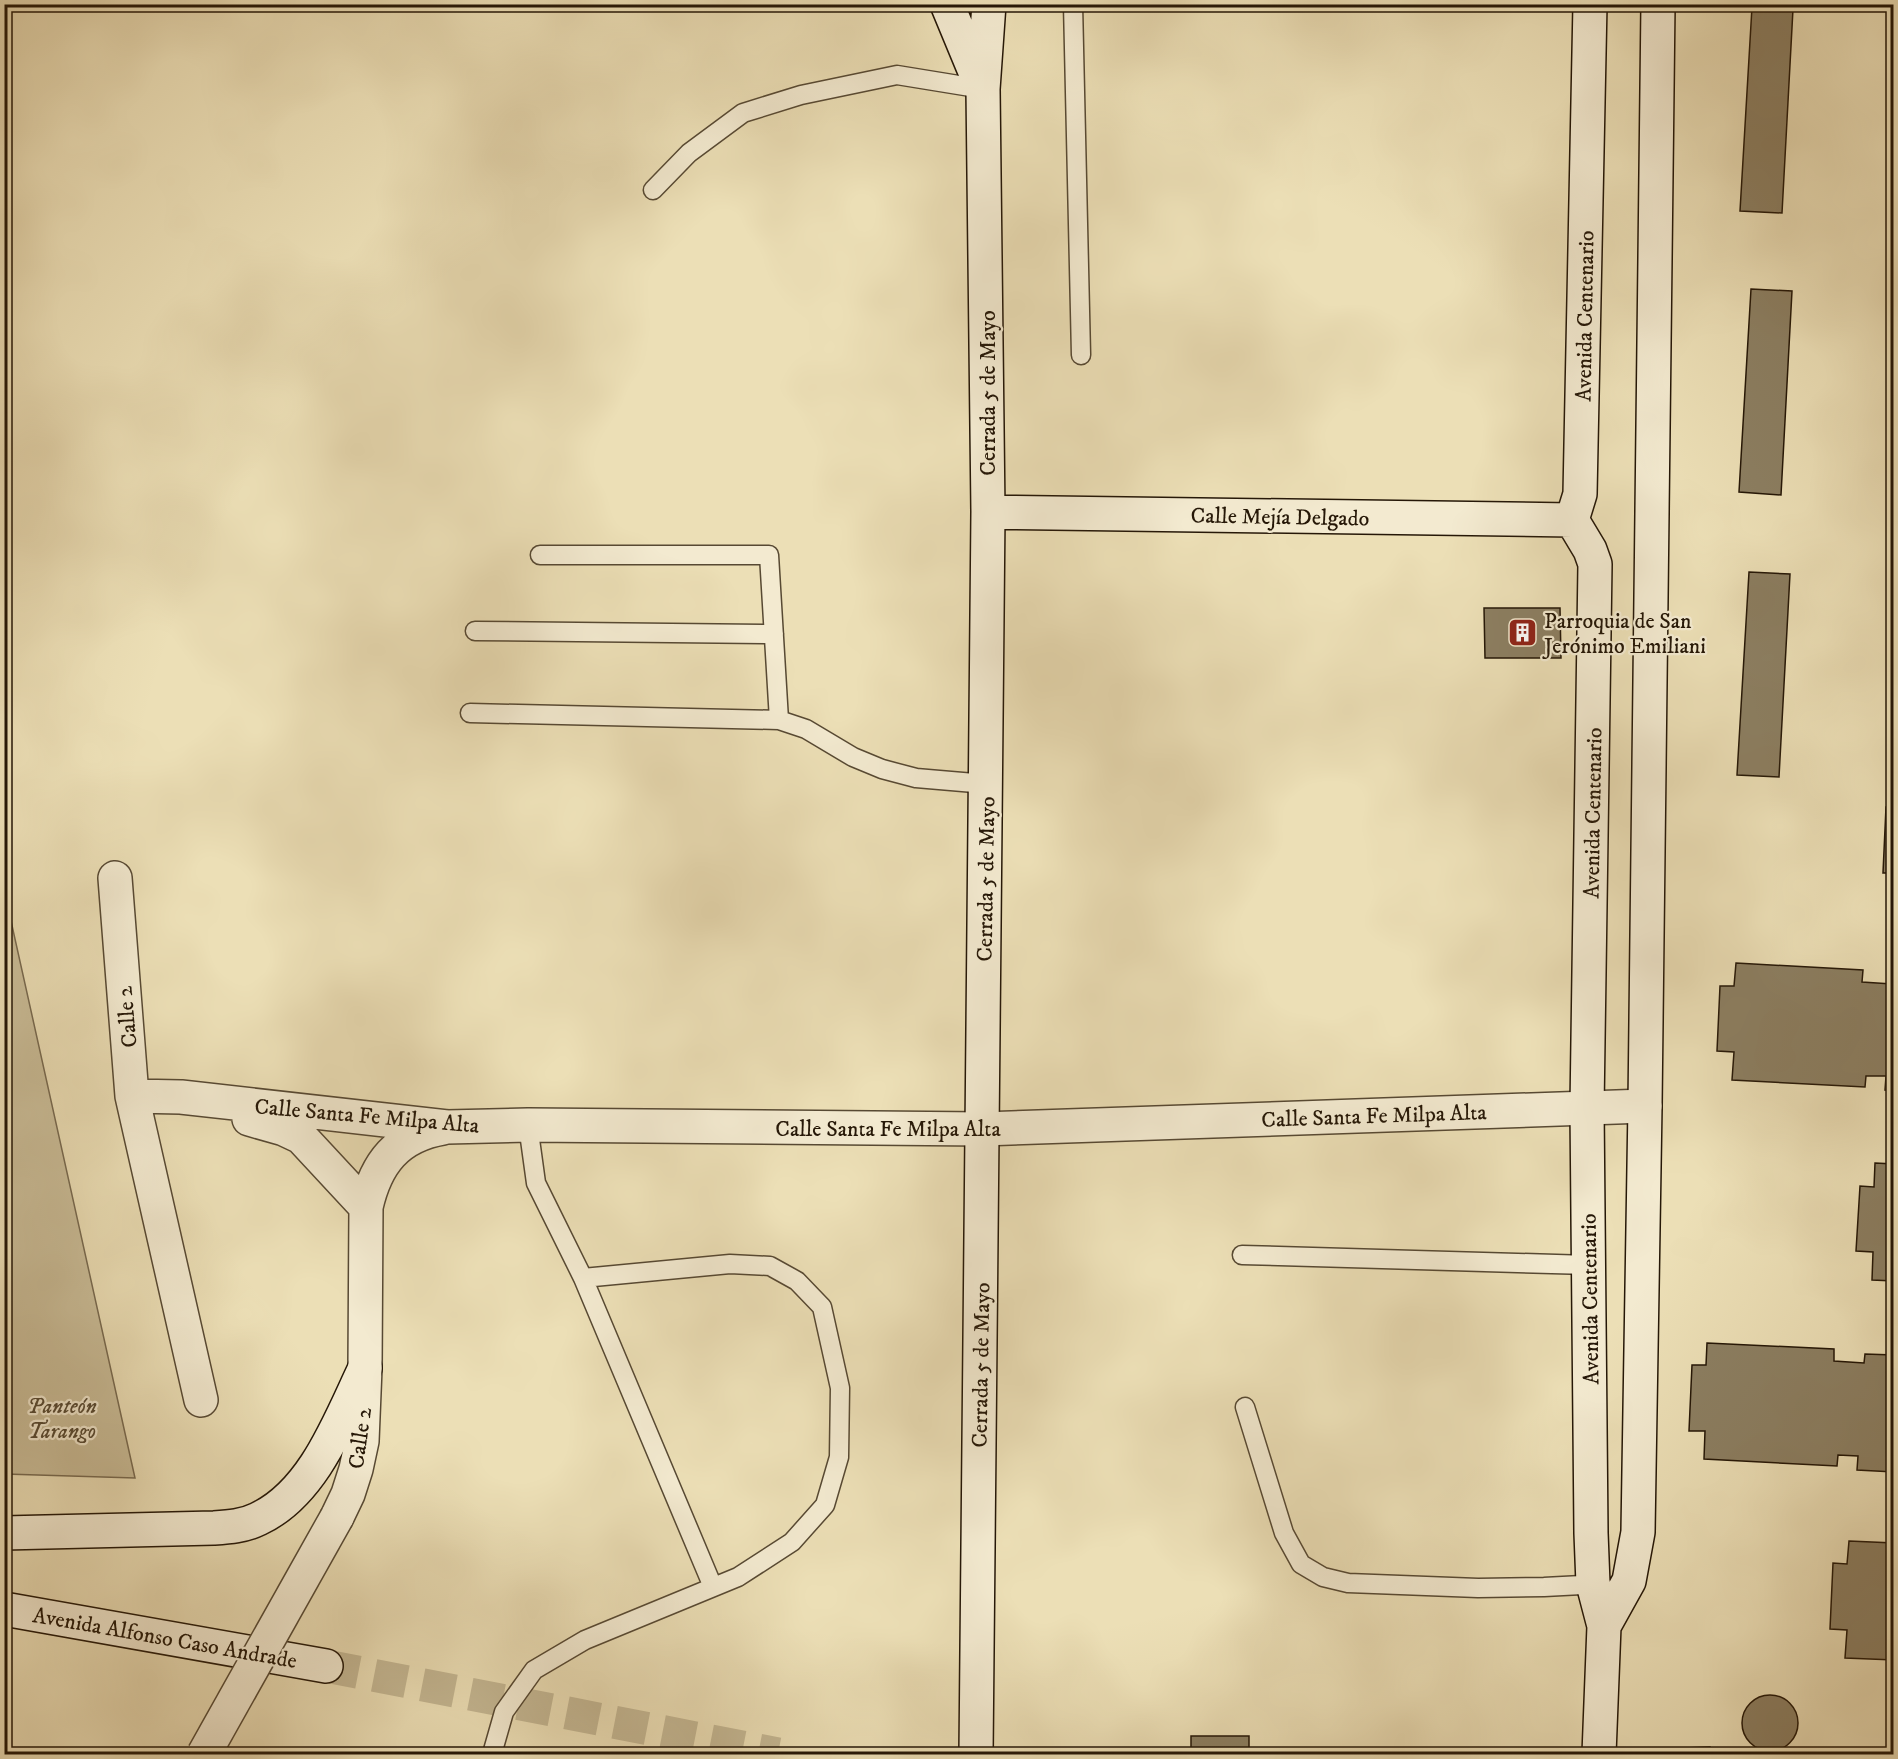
<svg xmlns="http://www.w3.org/2000/svg" width="1898" height="1759" font-family="'IM FELL DW Pica',serif">
<style>
.green{fill:#cabd98;stroke:#786a50;stroke-width:1.5}
.building{fill:#8c7f62;stroke:#251707;stroke-width:1.5}
.lines{fill:none;stroke-linecap:round;stroke-linejoin:round}
.secondary-tunnel{stroke:#c4b793;stroke-width:33;stroke-dasharray:33 16;stroke-linecap:butt}
.lane-casing{stroke:#574933;stroke-width:21}
.street-casing{stroke:#574933;stroke-width:36}
.secondary-casing{stroke:#251707;stroke-width:36}
.lane{stroke:#f3ead0;stroke-width:18}
.street{stroke:#f3ead0;stroke-width:33}
.secondary{stroke:#f3ead0;stroke-width:33}
.street-bridge-casing{stroke:#574933;stroke-width:36;stroke-linecap:butt}
.street-bridge{stroke:#f3ead0;stroke-width:33}
.labels{text-anchor:middle;stroke-width:4.5;stroke-linejoin:round;paint-order:stroke}
.street-label{font-size:22px;fill:#251707;stroke:#f3ead0}
.poi-label{font-size:22px;fill:#251707;stroke:#f3ead0;text-anchor:start}
.park-label{font-size:22px;font-style:italic;fill:#574932;stroke:#f3ead0}
</style>
<rect width="100%" height="100%" fill="#ecdfb6"/>
<filter id="stains"><feTurbulence type="fractalNoise" baseFrequency=".00333" numOctaves="4"/><feColorMatrix values="0 0 0 0 .2 0 0 0 0 .09 0 0 0 0 .02 0 0 0 .5 -.17"/></filter>
<radialGradient id="worn" r=".72"><stop offset=".6" stop-color="#630" stop-opacity="0"/><stop offset="1" stop-color="#630" stop-opacity=".3"/></radialGradient>
<path class="green" d="M4,894H5L135,1478L5,1474Z"/>
<path class="building" d="M1752,7L1793,9L1782,213L1740,211Z
M1751,289L1792,291L1781,495L1739,492Z
M1749,572L1790,574L1779,777L1737,775Z
M1484,608H1560L1561,658H1485Z
M1886,807H1894V873H1883Z
M1736,963L1863,970L1862,982L1892,984L1894,974V1091L1885,1090L1886,1076H1866L1865,1087L1732,1080L1734,1052L1717,1051L1720,986H1734Z
M1875,1163L1894,1164V1281L1872,1280L1873,1252L1856,1251L1860,1186L1874,1187Z
M1707,1343L1834,1349V1361L1864,1363L1865,1354L1894,1355V1472L1857,1470L1858,1456L1838,1455L1837,1466L1704,1459L1705,1431H1689L1692,1365H1706Z
M1849,1541L1894,1543V1660L1845,1658L1847,1630L1830,1629L1833,1563L1847,1564Z
M1742 1723a28 28 0 1 1 56 0a28 28 0 1 1-56 0Z
M1191,1736H1249V1754H1191Z
M1710,1747V1754H1654L1653,1749Z"/>
<g class="lines">
<path class="secondary-tunnel" d="M326,1666L778,1754"/>
<defs>
<path id="lane" d="M1073,4L1081,355
M653,190L689,153L743,113L801,95L897,75L983,89
M540,555H769L779,720
M475,631L774,634
M470,713L779,720L806,729L853,757L882,769L916,778L986,784
M528,1125L536,1183L583,1278L713,1587
M1242,1255L1589,1265
M1245,1407L1284,1533L1301,1564L1323,1577L1348,1583L1478,1588L1544,1587L1601,1584
M492,1754L504,1712L534,1670L585,1640L738,1577L792,1542L825,1505L839,1457L840,1388L822,1307L797,1281L770,1266L730,1264L583,1278"/>
<path id="street" d="M115,878L132,1096L201,1400
M132,1096L181,1097L447,1127L528,1125L983,1129L1645,1106
M249,1119L284,1129L301,1137L366,1207
M337,1517L348,1494L356,1469L362,1441L365,1368L366,1207C376,1163 397,1136 443,1128"/>
<path id="secondary" d="M947,4L981,86
M1590,4L1580,494L1572,520L1590,550L1595,564L1587,1108L1591,1533L1593,1584L1604,1626L1599,1754
M988,512L1572,520
M4,1533L214,1528C229,1527 244,1526 258,1519C314,1493 340,1420 365,1368
M4,1609L326,1666
M1604,1626L1629,1581L1638,1532L1645,1106L1658,4
M976,1754L988,512L983,89L989,4"/>
</defs>
<use href="#lane" class="lane-casing"/>
<use href="#street" class="street-casing"/>
<use href="#secondary" class="secondary-casing"/>
<use href="#lane" class="lane"/>
<use href="#street" class="street"/>
<use href="#secondary" class="secondary"/>
<defs>
<path id="street-bridge" d="M204,1754L337,1517"/>
</defs>
<use href="#street-bridge" class="street-bridge-casing"/>
<use href="#street-bridge" class="street-bridge"/>
</g>
<defs>
<symbol id="building-square" viewBox="-11 -11 22 22"><rect x="-9" y="-9" width="18" height="18" rx="4" fill="#8f2418" stroke="#f3ead0"/><path d="M-4-6H4V6H1V3H-1V6H-4ZM-2.5-4.3h1.7v1.8h-1.7ZM.8-4.3h1.7v1.8H.8ZM-2.5-1h1.7V.8h-1.7ZM.8-1h1.7V.8H.8Z" fill="#fff"/></symbol>
</defs>
<g fill-rule="evenodd">
<use href="#building-square" x="1506" y="616" width="33" height="33"/>
</g>
<g class="labels">
<g class="street-label">
<text transform="translate(1584 316) rotate(-89)" y="8">Avenida Centenario</text>
<text transform="translate(987 393) rotate(-90)" y="8">Cerrada 5 de Mayo</text>
<text transform="translate(1280 516) rotate(1)" y="8">Calle Mejía Delgado</text>
<text transform="translate(1592 813) rotate(-89)" y="8">Avenida Centenario</text>
<text transform="translate(985 879) rotate(-89)" y="8">Cerrada 5 de Mayo</text>
<text transform="translate(126 1017) rotate(-95)" y="8">Calle 2</text>
<text transform="translate(367 1115) rotate(5)" y="8">Calle Santa Fe Milpa Alta</text>
<text transform="translate(1374 1115) rotate(-2)" y="8">Calle Santa Fe Milpa Alta</text>
<text x="888" y="1136">Calle Santa Fe Milpa Alta</text>
<text transform="translate(1589 1299) rotate(-91)" y="8">Avenida Centenario</text>
<text transform="translate(980 1365) rotate(-89)" y="8">Cerrada 5 de Mayo</text>
<text transform="translate(359 1438) rotate(-82)" y="8">Calle 2</text>
<text transform="translate(165 1637) rotate(10)" y="8">Avenida Alfonso Caso Andrade</text>
</g>
<g class="poi-label">
<text x="1544" y="628">Parroquia de San<tspan x="1544" dy="25">Jerónimo Emiliani</tspan></text>
</g>
<g class="park-label">
<text x="62" y="1413">Panteón<tspan x="62" dy="25">Tarango</tspan></text>
</g>
</g>
<rect width="1898" height="1759" fill="none" stroke="#ecdfb6" stroke-width="24"/>
<rect x="6" y="6" width="1886" height="1747" fill="none" stroke="#251707" stroke-width="3"/>
<rect x="12" y="12" width="1874" height="1735" fill="none" stroke="#251707" stroke-width="1.5"/>
<rect width="100%" height="100%" filter="url(#stains)"/>
<rect width="100%" height="100%" fill="url(#worn)"/>
</svg>
